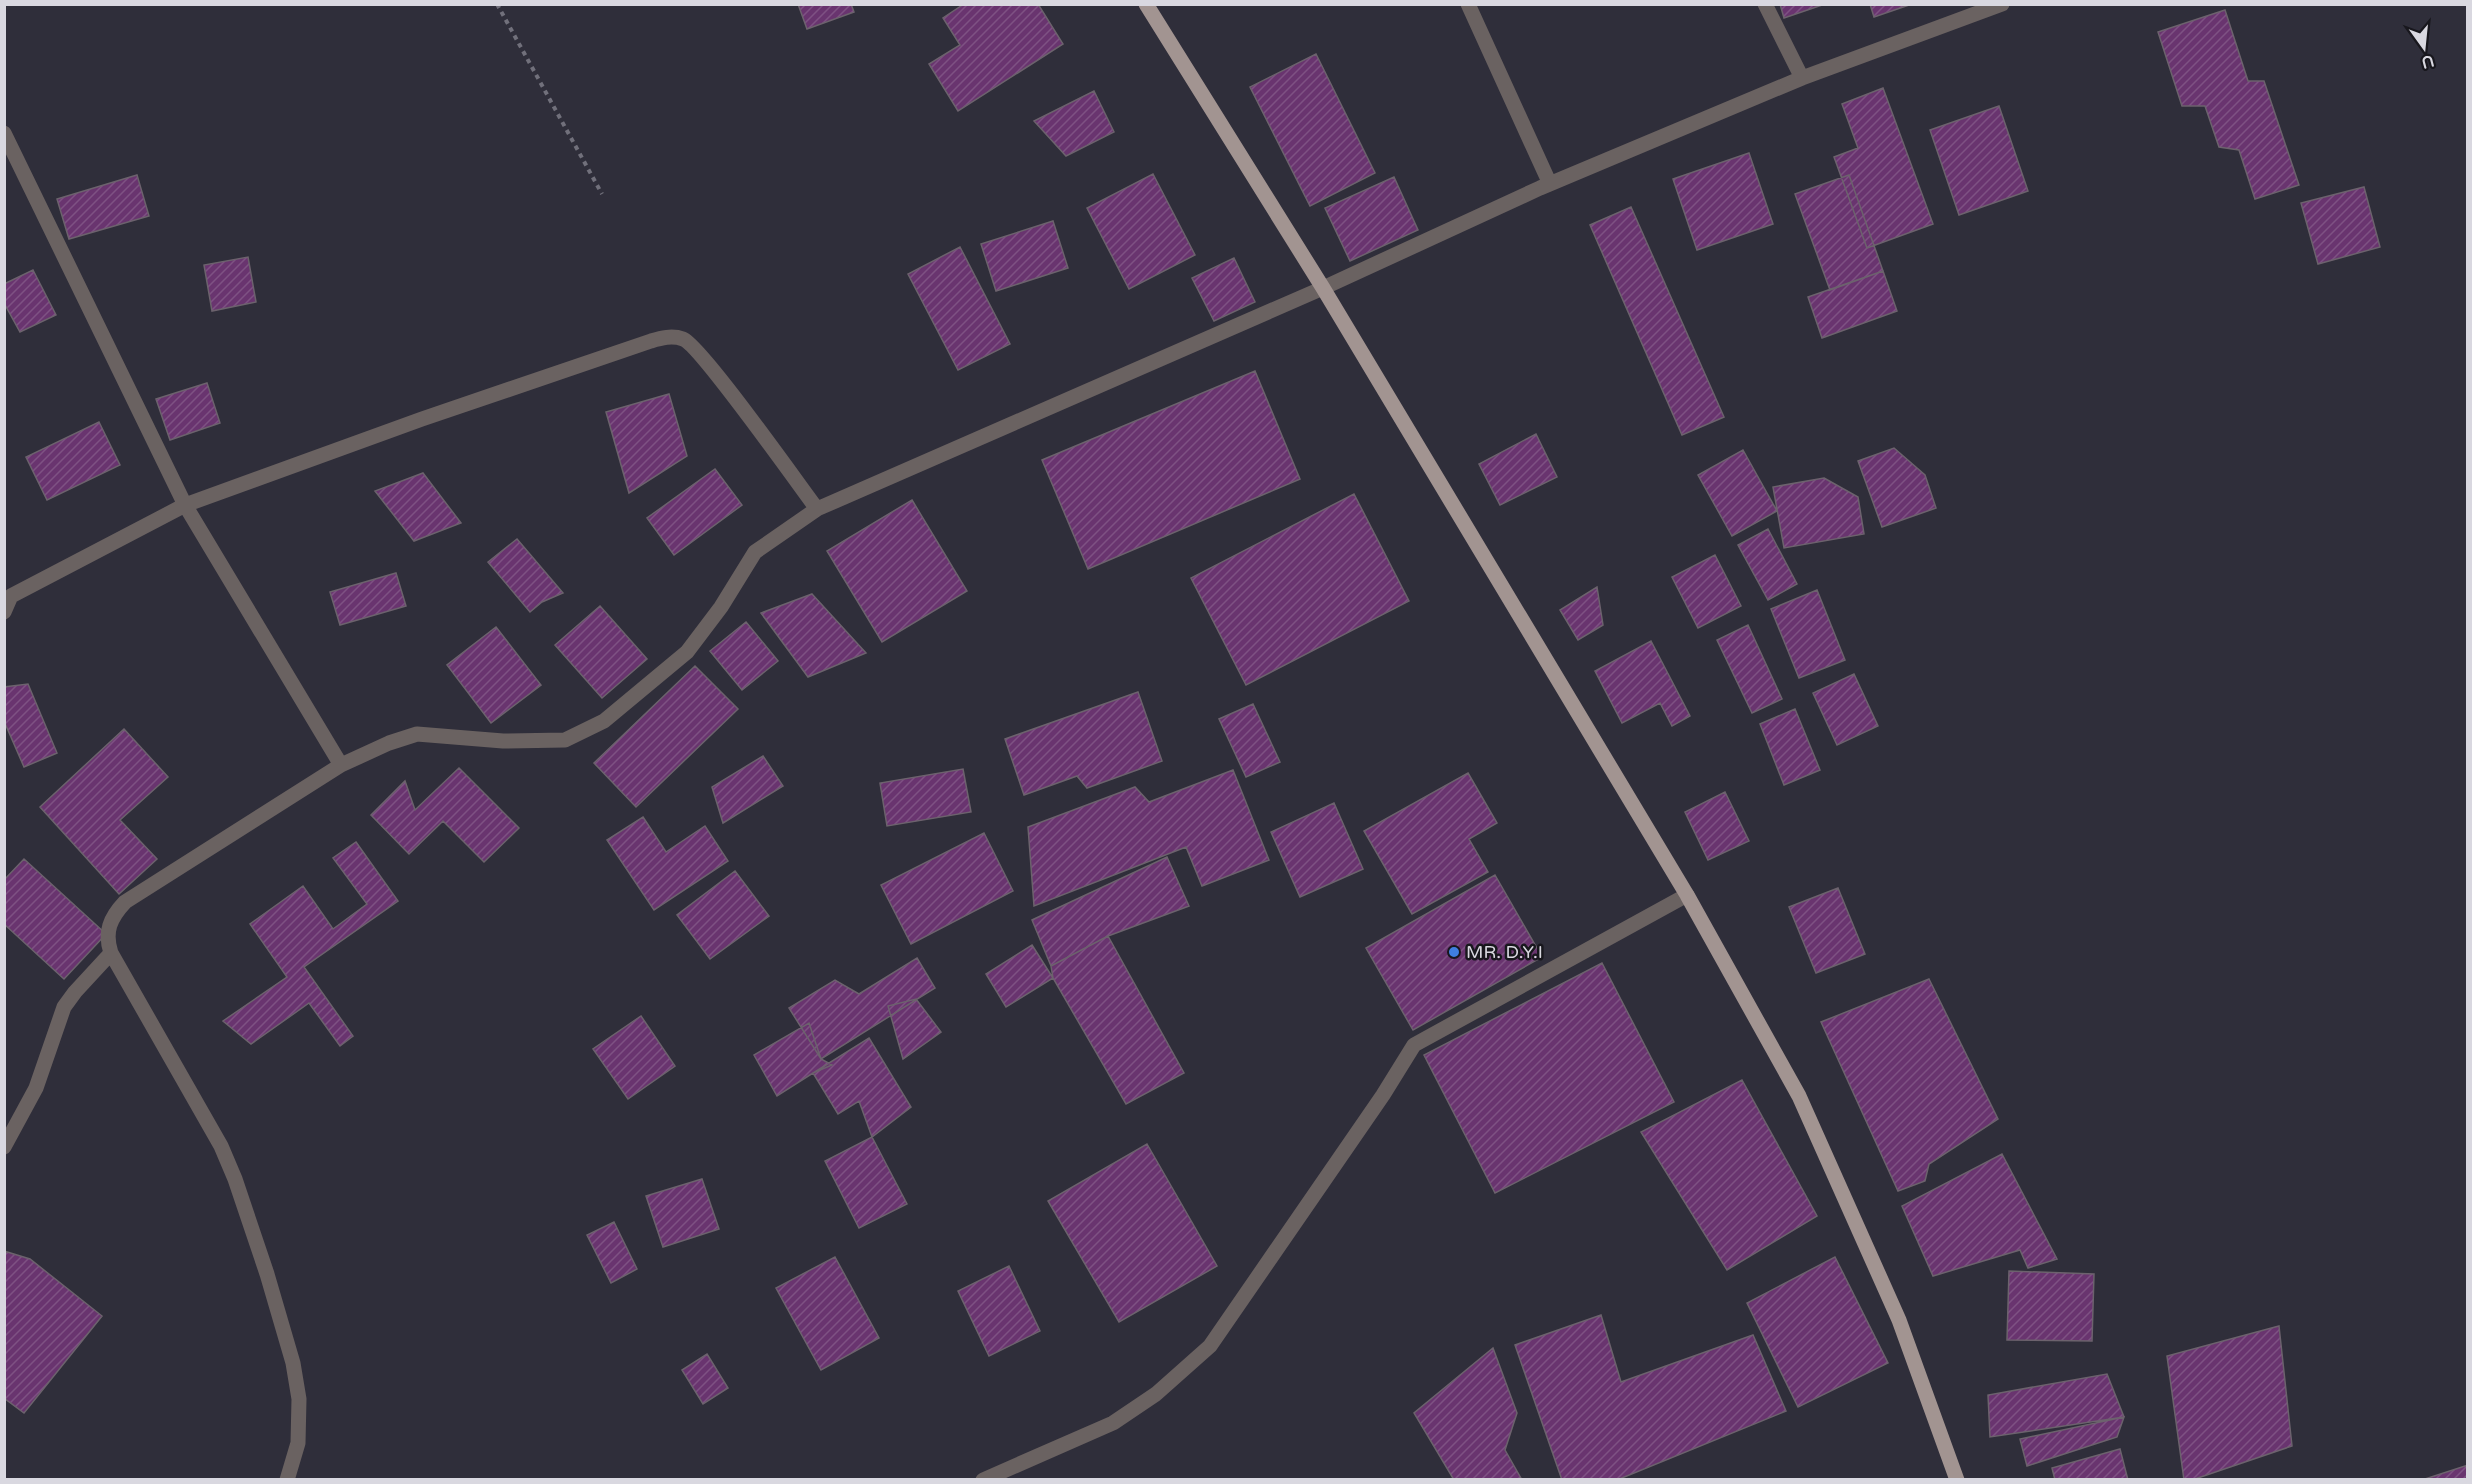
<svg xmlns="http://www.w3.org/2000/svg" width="2472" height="1484" font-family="'Varela Round',sans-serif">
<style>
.building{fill:url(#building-hatch);stroke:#6c626d;stroke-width:1.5}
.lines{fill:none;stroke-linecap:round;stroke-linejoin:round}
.path{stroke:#71707b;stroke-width:4;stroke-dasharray:4.5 4.5;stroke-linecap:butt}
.minor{stroke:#6a6261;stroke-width:15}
.major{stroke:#a29491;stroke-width:15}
.shop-dot{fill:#3f7fe0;stroke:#18171d;stroke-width:2}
.labels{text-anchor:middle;stroke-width:5;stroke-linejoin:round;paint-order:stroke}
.poi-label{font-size:18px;fill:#d9d8e0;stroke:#18171d;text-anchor:start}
</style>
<defs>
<pattern id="building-hatch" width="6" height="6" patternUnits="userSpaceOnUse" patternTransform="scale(1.5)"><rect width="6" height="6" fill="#69346f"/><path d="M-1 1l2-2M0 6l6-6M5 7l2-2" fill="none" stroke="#7e5183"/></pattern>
</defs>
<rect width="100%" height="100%" fill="#2f2e3a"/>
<path class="building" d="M798,4H851L854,12L807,29Z
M964,4H1038L1063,44L958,111L929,64L960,45L943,18Z
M1780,4H1825L1784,18Z
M1870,4H1912L1874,17Z
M2225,10L2248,81H2264L2299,185L2255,199L2239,150L2219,147L2205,106H2182L2158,32Z
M1316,54L1375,173L1310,206L1250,87Z
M1883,88L1933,224L1867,248L1834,157L1858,148L1842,104Z
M1094,91L1114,132L1066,156L1034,121Z
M1999,106L2028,191L1959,215L1930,130Z
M1749,153L1773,224L1697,250L1673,179Z
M1153,174L1195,255L1129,289L1087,208Z
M137,175L149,216L69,239L57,199Z
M1849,175L1883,271L1830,290L1795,194Z
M1394,177L1418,230L1350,261L1325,208Z
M2364,187L2380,247L2318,264L2301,203Z
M1631,207L1724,417L1682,435L1590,225Z
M1053,221L1068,268L996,291L981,244Z
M960,247L1010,344L958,370L908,274Z
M248,257L256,302L212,311L204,265Z
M1234,258L1255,302L1214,321L1192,278Z
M33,270L56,315L20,332L4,303V284Z
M1883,271L1897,311L1822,338L1808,297Z
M1255,371L1300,479L1088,569L1042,460Z
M207,383L220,423L170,440L156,399Z
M669,394L687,456L629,493L606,412Z
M99,422L120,465L47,500L26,457Z
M1536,434L1557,477L1500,505L1479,464Z
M1894,448L1925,475L1936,508L1882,527L1858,461Z
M1743,450L1777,511L1732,536L1698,475Z
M715,469L742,505L674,555L647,518Z
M423,473L461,523L414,541L375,491Z
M1824,478L1858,497L1864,534L1784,548L1773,487Z
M1354,494L1409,601L1246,685L1191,578Z
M912,500L967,591L882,642L827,551Z
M1768,529L1797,584L1768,600L1738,545Z
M517,539L563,593L542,602L530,612L488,562Z
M1715,555L1741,606L1698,628L1672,577Z
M396,573L406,606L340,625L330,592Z
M1597,587L1603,625L1578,640L1560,610Z
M1817,590L1845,660L1799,678L1771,609Z
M812,594L866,653L808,677L761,613Z
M600,606L647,659L602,698L555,645Z
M746,622L778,661L742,690L710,651Z
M1748,625L1782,699L1752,713L1717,640Z
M496,627L541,685L491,723L447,665Z
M1651,641L1690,716L1672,726L1660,703L1622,723L1595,671Z
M695,666L738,709L636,807L594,763Z
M1854,674L1878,726L1837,745L1813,693Z
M28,684L57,753L24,767L4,721V687Z
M1138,692L1162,761L1087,788L1077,776L1024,795L1005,739Z
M1253,704L1280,762L1246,777L1219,719Z
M1795,709L1820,770L1784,785L1760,724Z
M124,729L168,777L120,820L157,859L119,894L40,807Z
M763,756L783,786L723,823L712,787Z
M459,768L519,828L484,862L443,821L409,854L371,815L405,781L415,810Z
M963,769L971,812L887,826L880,783Z
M1233,770L1269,860L1202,886L1186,847L1034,906L1028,827L1135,787L1149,802Z
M1468,773L1497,823L1469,839L1488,872L1412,914L1364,831Z
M1725,792L1749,841L1708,860L1685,812Z
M1334,803L1363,869L1300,897L1271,832Z
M643,817L666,852L705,826L728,861L654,910L607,840Z
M984,833L1013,891L911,944L881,885Z
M356,842L398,901L304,967L353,1036L340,1046L309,1003L251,1044L223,1021L287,977L250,924L303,886L333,929L367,904L333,858Z
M1167,857L1189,906L1108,936L1051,966L1032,920Z
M24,859L106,934L64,979L4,924V880Z
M735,871L769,916L710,959L677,915Z
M1495,875L1542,957L1413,1030L1366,948Z
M1838,888L1865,954L1816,973L1789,907Z
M1108,936L1184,1073L1126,1104L1053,978L1051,966Z
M1032,945L1053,978L1006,1007L986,974Z
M917,958L935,988L821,1059L789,1008L835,980L859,994Z
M1602,963L1674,1102L1495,1193L1424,1055Z
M1929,979L1998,1119L1929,1164L1925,1181L1898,1191L1821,1022Z
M916,999L941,1032L903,1059L888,1006Z
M641,1016L675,1066L628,1099L593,1049Z
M809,1023L821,1059L832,1065L813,1073L777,1096L754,1055Z
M869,1038L911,1107L872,1137L859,1101L838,1114L813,1073Z
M1742,1080L1817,1216L1727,1270L1641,1132Z
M872,1137L907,1204L859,1228L825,1161Z
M1147,1144L1217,1266L1119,1322L1048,1201Z
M2002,1154L2057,1259L2028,1268L2020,1250L1933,1276L1902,1206Z
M702,1179L719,1229L663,1247L646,1196Z
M614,1222L637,1269L611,1283L587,1235Z
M4,1251L30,1259L102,1316L24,1413L4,1398Z
M835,1257L879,1338L821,1370L776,1288Z
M1835,1257L1888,1363L1798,1407L1747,1303Z
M1009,1266L1040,1331L989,1356L958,1291Z
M2009,1271L2094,1274L2092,1341L2007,1340Z
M1601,1315L1621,1382L1753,1335L1786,1411L1617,1480H1562L1515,1345Z
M2279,1326L2292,1446L2192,1480H2184L2167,1356Z
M1493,1348L1517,1413L1505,1450L1522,1480H1454L1414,1413Z
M707,1354L728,1388L703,1404L682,1370Z
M2107,1374L2124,1417L1990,1437L1988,1395Z
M2124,1417L2117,1437L2027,1466L2020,1439Z
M2120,1449L2128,1480H2055L2052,1468Z
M2468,1465V1480H2422Z"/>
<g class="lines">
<path class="path" d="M497,4L602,194"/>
<path class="minor" d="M1468,4L1550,184
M1765,4L1802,78
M4,133L185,505L341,765
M4,612L11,596L185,505L422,419L651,341C661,338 672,335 683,339C700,345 799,485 817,509
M4,1147L36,1088L64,1007L75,992L111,953
M287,1480L298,1443L299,1399L293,1363L267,1274L235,1179L221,1146L111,953C104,932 110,918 125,902L341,765L389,743L417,734L503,741L565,740L604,721L687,652L721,607L755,552L817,509L1323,288L1540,188L1802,78L2002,4
M983,1480L1113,1423L1156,1394L1210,1346L1383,1095L1414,1045L1687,895"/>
<path class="major" d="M1146,4L1323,288L1687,895L1799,1096L1899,1320L1957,1480"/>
</g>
<circle class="shop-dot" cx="1454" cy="952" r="6"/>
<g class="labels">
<g class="poi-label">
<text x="1466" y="958">MR. D.Y.I</text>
</g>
</g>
<rect width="2472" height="1484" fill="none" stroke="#d9d8e0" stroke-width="12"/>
<g transform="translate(2424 48) rotate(165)" stroke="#18171d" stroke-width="4.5" paint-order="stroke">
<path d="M0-4.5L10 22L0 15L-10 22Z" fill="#d9d8e0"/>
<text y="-9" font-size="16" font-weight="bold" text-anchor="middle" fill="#d9d8e0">U</text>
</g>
</svg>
